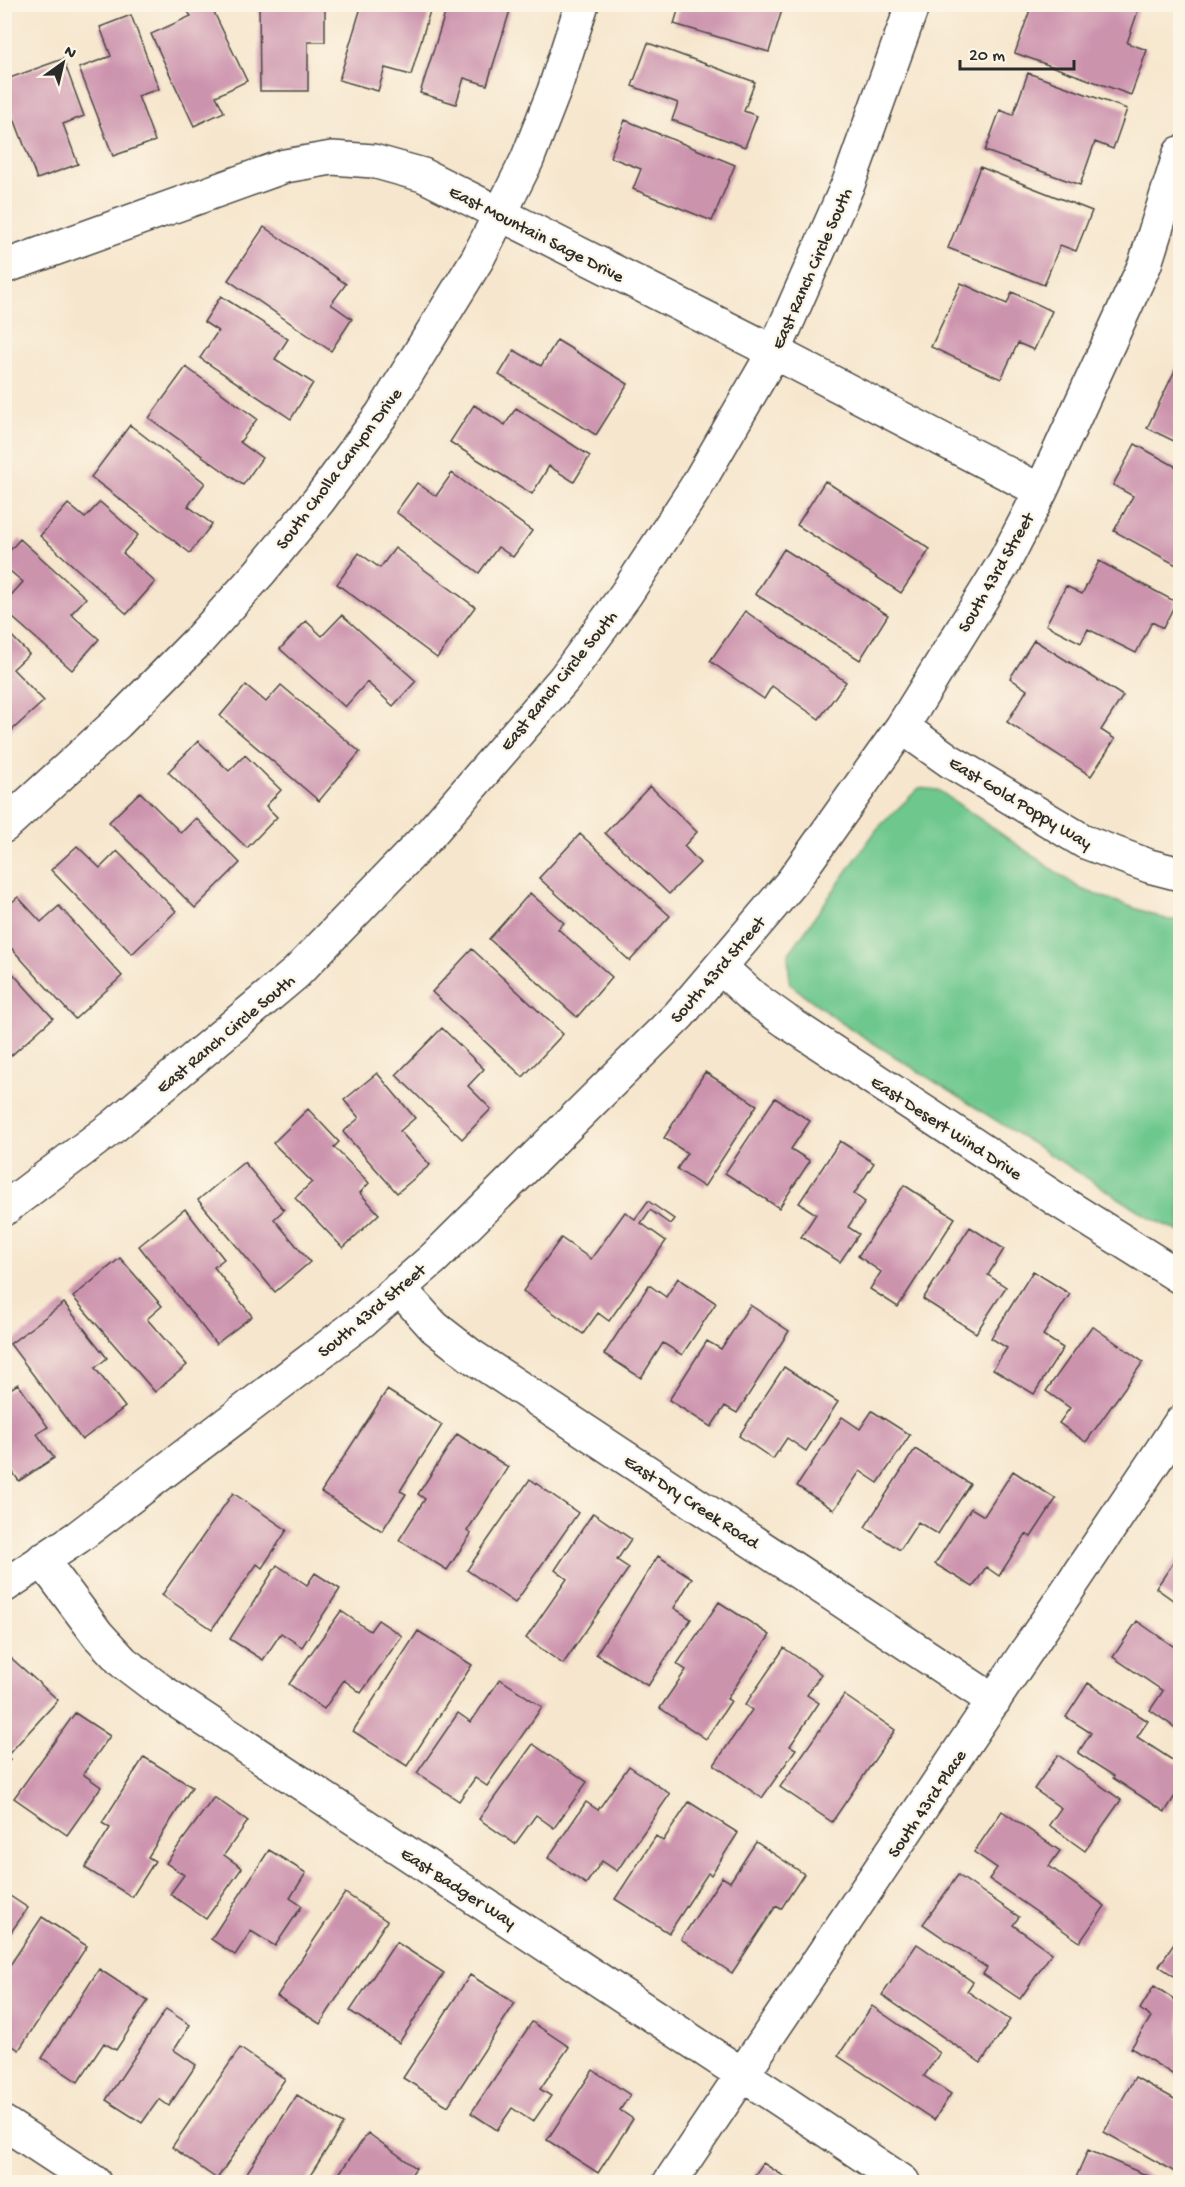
<svg xmlns="http://www.w3.org/2000/svg" width="1185" height="2187" font-family="'Gochi Hand',sans-serif">
<style>
.green{fill:#6ec88e;stroke:#4c7a5c;stroke-width:1.5}
.building{fill:#cc93ad}
.lines{fill:none;stroke-linecap:round;stroke-linejoin:round}
.minor-casing{stroke:#494743;stroke-width:36}
.minor{stroke:#fff;stroke-width:33}
.labels{text-anchor:middle;stroke-width:4.5;stroke-linejoin:round;paint-order:stroke}
.street-label{font-size:18px;fill:#2b2b2b;stroke:#fcf5e5}
</style>
<rect width="100%" height="100%" fill="#fcf5e5"/>
<filter id="ink" filterUnits="userSpaceOnUse"><feTurbulence type="fractalNoise" baseFrequency=".0167" numOctaves="2"/><feDisplacementMap in="SourceGraphic" scale="12" xChannelSelector="R" yChannelSelector="G"/><feConvolveMatrix kernelMatrix="1 2 1 2 8 2 1 2 1" color-interpolation-filters="sRGB"/></filter>
<filter id="wash" filterUnits="userSpaceOnUse"><feTurbulence type="fractalNoise" baseFrequency=".008" numOctaves="4" result="noise"/><feDisplacementMap in="SourceGraphic" scale="24" xChannelSelector="R" yChannelSelector="G"/><feGaussianBlur stdDeviation="1.35" result="paint"/><feColorMatrix in="noise" values="0 0 0 0 0 0 0 0 0 0 0 0 0 0 0 0 0 1.4 0 .05"/><feComposite in="paint" operator="in"/></filter>
<g filter="url(#wash)">
<rect width="100%" height="100%" fill="#f6e6cd"/>
<path class="green" d="M919,788L938,790L1081,889L1168,920H1180V1232L1152,1219L840,1022L790,984L788,955L877,829Z"/>
<g id="blocks">
<path class="building" d="M203,4H210L247,81L216,96L224,112L194,126L151,34L191,16L188,12Z
M259,4H325V42H308V91H260Z
M362,4H432L411,75L385,68L378,91L339,80Z
M448,4H512L487,85L464,78L456,104L420,93Z
M680,4H764L782,10L769,52L674,24Z
M1032,4L1140,5L1127,43L1147,50L1131,95L1015,53Z
M131,15L159,89L138,96L155,141L113,156L79,68L111,56L100,27Z
M648,43L755,82L744,111L757,116L745,147L672,120L678,103L632,86Z
M63,59L84,116L63,124L78,164L37,179L4,92V80Z
M1028,73L1127,109L1113,149L1095,142L1080,185L985,151L1000,110L1013,115Z
M625,120L735,165L712,221L633,189L641,169L610,157Z
M980,167L1092,211L1076,251L1060,245L1044,285L948,248Z
M264,227L346,284L331,304L352,319L331,351L228,280Z
M961,283L1007,304L1012,292L1052,311L1034,350L1018,343L1001,379L931,347Z
M221,296L288,339L275,359L313,383L291,419L200,358L218,331L204,322Z
M557,340L628,384L596,435L499,375L514,350L541,366Z
M1180,360V444L1147,428Z
M186,367L257,419L240,442L262,458L243,485L149,418Z
M474,405L505,425L516,408L590,456L574,482L549,466L532,494L450,442Z
M130,425L205,483L188,506L212,524L190,553L91,477Z
M1135,444L1180,469V567L1114,531L1133,496L1113,485Z
M452,473L532,531L513,557L498,547L479,573L396,512L417,483L436,496Z
M825,481L930,549L901,593L797,525Z
M100,502L138,535L123,553L155,582L127,614L40,536L68,504L85,518Z
M20,539L86,598L71,614L99,639L72,670L4,610V603L23,582L4,566V557Z
M395,548L475,607L437,658L337,584L359,553L380,568Z
M784,549L888,615L860,660L755,594Z
M1099,561L1176,602L1163,628L1152,622L1136,653L1088,629L1081,643L1046,625L1066,586L1082,594Z
M745,611L846,682L819,719L772,686L764,699L710,661Z
M342,615L416,681L393,706L367,682L345,707L280,649L306,621L322,636Z
M4,628L29,654L13,669L44,701L11,731L4,724Z
M1034,640L1123,696L1101,730L1115,739L1091,776L1007,722L1027,690L1010,678Z
M246,685L266,702L281,685L360,752L319,801L220,716Z
M198,741L229,771L245,755L281,790L266,806L277,817L247,848L168,772Z
M650,786L697,832L684,846L700,863L669,894L605,833Z
M140,792L181,833L196,818L240,863L195,908L109,822Z
M580,834L670,916L630,961L539,878Z
M77,846L100,868L117,851L176,911L132,954L51,870Z
M530,893L564,923L558,929L612,977L577,1017L489,939Z
M18,897L41,922L59,906L122,976L75,1019L4,940V909Z
M472,949L563,1034L523,1077L432,992Z
M7,967L53,1018L4,1062V970Z
M442,1028L484,1069L468,1086L491,1109L462,1139L396,1075Z
M705,1072L757,1105L704,1187L677,1169L687,1153L664,1138Z
M377,1073L415,1118L400,1131L430,1165L397,1193L343,1132L359,1118L344,1100Z
M775,1098L810,1121L791,1149L810,1161L779,1208L725,1173Z
M308,1109L339,1142L334,1147L369,1183L360,1193L379,1214L343,1248L295,1198L312,1182L273,1143Z
M840,1141L874,1163L854,1194L865,1202L848,1227L859,1234L840,1262L801,1237L816,1214L799,1203Z
M244,1162L284,1210L274,1219L310,1262L275,1292L198,1200Z
M904,1185L955,1218L898,1307L870,1289L881,1272L858,1256Z
M648,1201L674,1219L670,1224L650,1210L641,1223L666,1241L609,1321L598,1313L583,1334L523,1291L561,1238L591,1259L625,1212L635,1219Z
M185,1209L224,1259L214,1267L252,1316L216,1344L139,1246Z
M970,1227L1004,1249L988,1275L1006,1287L976,1333L923,1299Z
M120,1258L162,1306L147,1319L187,1365L155,1392L73,1297Z
M1033,1271L1070,1294L1043,1335L1063,1348L1034,1394L993,1369L1007,1348L991,1338Z
M678,1278L716,1303L682,1355L663,1343L641,1378L604,1354L649,1285L666,1297Z
M64,1303L107,1358L95,1368L125,1407L82,1440L10,1344Z
M750,1305L789,1331L737,1413L725,1406L711,1427L669,1400L707,1341L721,1349Z
M1092,1326L1143,1362L1086,1442L1059,1423L1070,1408L1046,1391Z
M784,1367L838,1402L806,1451L787,1438L773,1459L739,1436Z
M18,1384L48,1427L37,1434L54,1458L19,1481L4,1460V1393Z
M387,1390L442,1425L400,1491L406,1494L382,1531L321,1492Z
M872,1411L910,1435L878,1483L860,1471L834,1510L797,1486L842,1417L860,1429Z
M457,1434L508,1467L467,1531L471,1534L447,1570L399,1540L425,1499L418,1494Z
M915,1449L970,1484L938,1534L918,1522L900,1550L865,1527Z
M1013,1471L1056,1499L1031,1537L1026,1534L999,1576L986,1567L973,1587L935,1564L971,1508L984,1516Z
M530,1479L578,1513L515,1603L467,1570Z
M233,1493L287,1530L262,1568L257,1564L212,1629L162,1595Z
M593,1513L631,1539L617,1560L629,1568L563,1664L526,1638L567,1579L555,1570Z
M658,1556L692,1578L674,1608L691,1619L648,1686L596,1654Z
M1178,1556L1180,1557V1605L1156,1588Z
M277,1565L307,1585L315,1573L340,1589L302,1647L281,1633L263,1660L230,1639Z
M719,1602L770,1635L727,1699L731,1701L706,1739L660,1708L686,1670L677,1664Z
M341,1611L370,1631L378,1620L402,1636L361,1693L344,1680L324,1709L289,1684Z
M1137,1621L1180,1651V1731L1150,1710L1163,1691L1113,1657Z
M418,1631L472,1665L407,1766L353,1731Z
M784,1648L821,1674L807,1695L819,1703L790,1746L796,1749L762,1798L714,1765L752,1710L745,1705Z
M10,1657L58,1700L6,1757L10,1760L4,1766V1664Z
M500,1679L542,1707L487,1786L475,1778L459,1801L417,1773L458,1713L471,1722Z
M1088,1683L1148,1721L1137,1737L1180,1765V1788L1165,1812L1113,1778L1114,1776L1078,1753L1091,1733L1066,1717Z
M844,1695L895,1730L832,1822L780,1787Z
M75,1713L110,1736L83,1774L101,1787L67,1835L14,1798Z
M533,1744L587,1782L554,1828L536,1815L515,1844L479,1819Z
M1058,1755L1121,1800L1085,1851L1049,1825L1061,1808L1034,1789Z
M144,1757L192,1787L148,1857L155,1861L132,1897L85,1868L110,1828L102,1823Z
M629,1766L670,1794L617,1871L602,1861L586,1884L548,1858L586,1802L598,1810Z
M214,1797L248,1821L224,1855L242,1868L206,1919L170,1894L184,1875L166,1863Z
M689,1802L738,1833L711,1875L708,1873L669,1933L615,1899L656,1836L663,1841Z
M1002,1811L1060,1851L1049,1866L1105,1906L1080,1942L989,1879L997,1868L974,1852Z
M756,1842L804,1874L781,1909L776,1906L732,1973L681,1939L722,1877L730,1882Z
M269,1850L306,1873L290,1898L302,1906L275,1946L251,1931L235,1955L211,1939Z
M958,1875L1019,1917L1013,1925L1052,1953L1020,1999L983,1974L987,1968L923,1924Z
M4,1892L28,1908L4,1942Z
M345,1893L387,1921L320,2024L277,1996Z
M42,1917L87,1946L19,2050L4,2040V1974Z
M1180,1935V1980L1159,1966Z
M396,1942L444,1973L399,2043L350,2011Z
M917,1944L973,1982L967,1991L1010,2020L981,2063L882,1995Z
M99,1969L148,2001L116,2050L104,2043L78,2082L42,2058Z
M470,1975L515,2003L448,2106L403,2078Z
M1154,1986L1180,2003V2079L1131,2048L1151,2017L1140,2009Z
M872,2006L940,2053L924,2076L951,2094L934,2120L838,2056Z
M166,2009L190,2025L174,2050L196,2065L169,2106L159,2099L142,2123L106,2100Z
M532,2022L569,2047L540,2089L551,2096L533,2122L512,2108L497,2130L471,2113Z
M240,2048L285,2079L217,2179L172,2147Z
M593,2070L630,2095L620,2110L633,2119L598,2173L547,2140Z
M1135,2077L1180,2102V2175L1104,2132Z
M297,2095L343,2124L306,2182H241Z
M368,2133L416,2168L406,2182H333Z
M1088,2150L1162,2182H1074Z
M763,2163L793,2182H750Z"/>
</g>
</g>
<g filter="url(#ink)">
<use href="#blocks" fill-opacity="0" stroke="#494743" stroke-width="1.5"/>
<g class="lines">
<defs>
<path id="minor" d="M4,267L285,166L332,158L373,161L423,175L774,352L1041,491
M902,727L950,761L1085,842L1149,866L1180,874
M4,826L117,723L198,641L260,572L319,500L382,414L478,258L527,160L554,91L582,4
M720,967L754,998L786,1021L1059,1201L1180,1277
M4,1209L114,1126L296,973L429,835L564,679L626,594L696,487L774,352L849,182L913,4
M399,1288L434,1327L470,1355L994,1701
M42,1560L98,1635L123,1662L160,1690L784,2102L903,2182
M4,1586L78,1537L362,1321L434,1258L679,1015L792,882L902,727L1005,561L1041,491L1145,264L1180,153
M4,2123L94,2182
M670,2182L1180,1423"/>
</defs>
<use href="#minor" class="minor-casing"/>
<use href="#minor" class="minor"/>
</g>
</g>
<g class="labels">
<g class="street-label">
<text transform="translate(537 233) rotate(27)" y="6">East Mountain Sage Drive</text>
<text transform="translate(811 268) rotate(-66)" y="6">East Ranch Circle South</text>
<text transform="translate(338 468) rotate(-53)" y="6">South Cholla Canyon Drive</text>
<text transform="translate(995 572) rotate(-60)" y="6">South 43rd Street</text>
<text transform="translate(558 680) rotate(-51)" y="6">East Ranch Circle South</text>
<text transform="translate(1021 802) rotate(31)" y="6">East Gold Poppy Way</text>
<text transform="translate(717 969) rotate(-49)" y="6">South 43rd Street</text>
<text transform="translate(225 1033) rotate(-40)" y="6">East Ranch Circle South</text>
<text transform="translate(947 1127) rotate(33)" y="6">East Desert Wind Drive</text>
<text transform="translate(371 1310) rotate(-40)" y="6">South 43rd Street</text>
<text transform="translate(692 1501) rotate(33)" y="6">East Dry Creek Road</text>
<text transform="translate(926 1803) rotate(-56)" y="6">South 43rd Place</text>
<text transform="translate(459 1887) rotate(33)" y="6">East Badger Way</text>
</g>
</g>
<rect width="1185" height="2187" fill="none" stroke="#fcf5e5" stroke-width="24"/>
<g transform="translate(63 63) rotate(34)" stroke="#fcf5e5" stroke-width="4.5" paint-order="stroke">
<path d="M0-4.5L10 22L0 15L-10 22Z" fill="#2b2b2b"/>
<text y="-9" font-size="16" font-weight="bold" text-anchor="middle" fill="#2b2b2b">N</text>
</g>
<path d="M960 60v9h114v-9" fill="none" stroke="#2b2b2b" stroke-width="3"/>
<text x="969" y="60" font-size="18" fill="#2b2b2b" stroke="#fcf5e5" stroke-width="4.5" paint-order="stroke">20 m</text>
</svg>
